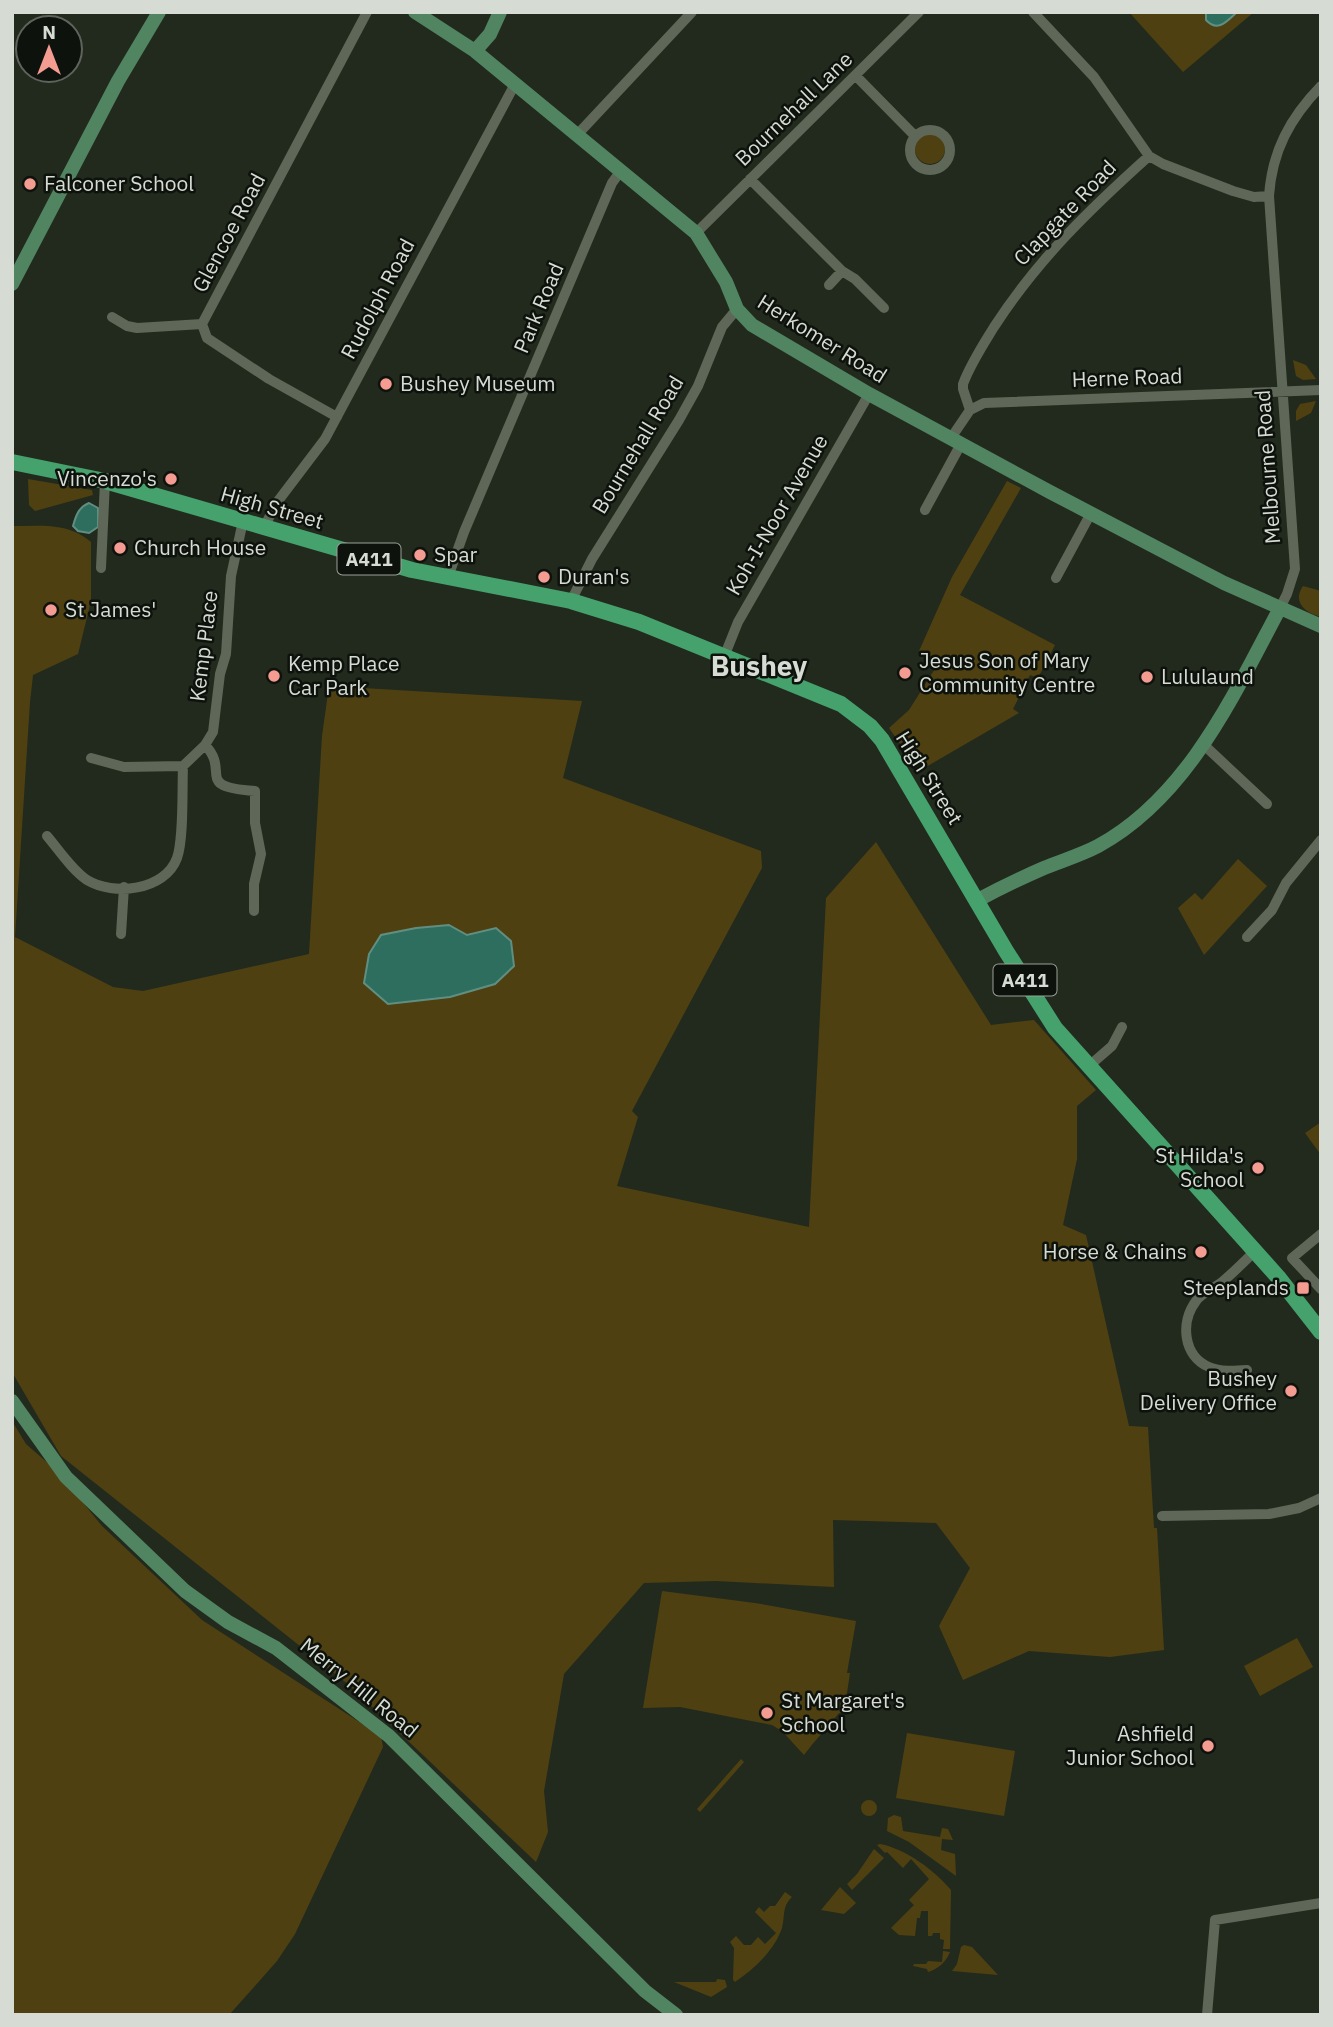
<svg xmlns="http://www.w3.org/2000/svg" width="1333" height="2027" font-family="'IBM Plex Sans',sans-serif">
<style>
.green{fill:#4f4012}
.water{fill:#2d6e5f;stroke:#608f82;stroke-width:2}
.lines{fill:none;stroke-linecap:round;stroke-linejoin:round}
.street{stroke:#5e6758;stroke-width:10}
.secondary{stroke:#518562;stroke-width:14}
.primary{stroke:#45a26d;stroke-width:16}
.poi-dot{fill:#f59c92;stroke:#0e120c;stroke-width:2.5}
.labels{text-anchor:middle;stroke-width:5;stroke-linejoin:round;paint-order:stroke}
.shield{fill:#0e120c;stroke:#9a9f97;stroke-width:2}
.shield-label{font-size:19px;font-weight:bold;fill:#d6dcd3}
.street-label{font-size:21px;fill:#d6dcd3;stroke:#0e120c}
.poi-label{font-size:21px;fill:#d6dcd3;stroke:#0e120c;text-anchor:start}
.district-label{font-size:28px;font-weight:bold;fill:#d6dcd3;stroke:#0e120c}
</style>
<rect width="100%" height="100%" fill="#222a1d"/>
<path class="green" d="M1129,12H1254L1183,72Z
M915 149a15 15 0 1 1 30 0a15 15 0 1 1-30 0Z
M1293,360L1306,365L1316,379L1303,380L1296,376Z
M1316,401L1311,413L1296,421V411L1300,404Z
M28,479L92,490L93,495L35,511L29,505Z
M1007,481L1021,488L960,595L1055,645L1038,678L1030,675L1013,709L1019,713L919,771L889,728L909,710L938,664L919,651L952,577Z
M12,526C41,526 68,522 91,542V601L78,654L33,675L30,702L15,937L113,987L143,991L309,954L322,736L329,686L582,701L563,778L761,851L762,868L632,1111L638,1117L617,1186L809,1227L826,898L876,842L991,1025L1034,1020L1096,1090L1077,1106V1159L1063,1225L1086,1235L1129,1426L1148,1427L1154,1528H1157L1164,1650L1110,1657L1029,1651L963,1680L939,1626L970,1568L936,1523L833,1520L834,1587L716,1581L644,1583L564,1674L544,1791L548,1832L536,1862L349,1685L61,1456L12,1372Z
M1303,586L1321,591V617C1305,613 1292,602 1303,586Z
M1238,859L1267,886L1204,955L1178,908L1195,893L1202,900Z
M1321,1122V1155L1305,1133Z
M12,1421L26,1444L58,1472L102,1526L202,1620L381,1736L383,1747L295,1934L277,1961L229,2015H12Z
M662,1591L755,1603L856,1621L847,1673H850L844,1713H839C828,1727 815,1740 804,1755L782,1731L772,1725L680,1707L643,1708Z
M1297,1638L1313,1667L1260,1696L1244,1666Z
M907,1733L1015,1751L1004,1816L896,1798Z
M741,1759L744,1762L700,1812L697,1809Z
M861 1808a8 8 0 1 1 16 0a8 8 0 1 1-16 0Z
M894,1815L901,1817L903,1831L940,1837L942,1828L948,1829L953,1840L942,1839L941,1850L955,1854L956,1876L909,1842L887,1831L888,1818Z
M880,1844C906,1849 934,1870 951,1890L950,1949H943L944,1940L940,1939V1933H933L932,1936H928V1911H921L920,1918H917L915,1936L899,1935L891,1928L914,1905L909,1900L929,1879L911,1859L903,1868L887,1852L885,1853L877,1845Z
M874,1849L884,1858L852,1890L847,1884L857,1874Z
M840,1887L856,1903L844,1914L821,1910Z
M785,1892L792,1897C782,1906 785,1916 782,1928C774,1951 754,1969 735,1982L733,1980L734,1948L730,1942L736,1936L744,1945H751L758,1937L765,1944L776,1933L755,1912L759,1907L764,1912L770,1906H775Z
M964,1945L972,1947L998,1975L952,1971L957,1964L961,1947Z
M943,1951L950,1952C946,1962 938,1969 928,1972L927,1969L913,1966L914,1964H926L928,1961L942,1962Z
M717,1979L725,1980L727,1987L711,1997L674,1982H716Z"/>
<path class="water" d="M1206,12H1237C1227,21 1218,33 1206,20Z
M89,503L98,508V527L89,533L78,531L73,526C76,515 79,507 89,503Z
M449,925L467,935L496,928L511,941L514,966L495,984L450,997L388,1004L364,983L369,954L381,935L416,928Z"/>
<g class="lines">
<path class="street" d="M1033,12L1094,77L1149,156L1163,164L1233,191L1254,197L1269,196L1295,569L1287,594L1280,608
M856,76L915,136
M910 150a20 20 0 1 1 40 0a20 20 0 1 1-40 0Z
M576,136L692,12
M750,179L842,271L855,279L884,308
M1269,196C1272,151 1290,118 1321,86
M696,233L919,12
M829,285L842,271
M112,317L127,326L137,328L202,324
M970,410L963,389V384C971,363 983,345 994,327C1038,259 1090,209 1149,156
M337,417L269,379L207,338L202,324L367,12
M951,438L970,410L984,403L1321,390
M925,510L961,444
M264,527L278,501L325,439L515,84
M101,568L105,481
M448,577L464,532L612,183L620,172
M1056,578L1091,513
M571,601L592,559L679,420L698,386L722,327L737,309
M724,657L738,622L869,394
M205,745C231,772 193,787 255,791V823L261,854L254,884V911
M1204,745L1267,804
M91,758L124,767L183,766
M47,836C59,850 72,870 87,880C113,896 165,891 177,858C184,839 182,789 183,766L205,745L213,732L220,674L226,654L231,576L243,521
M121,934L124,887
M1247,937L1272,910L1286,883L1321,840
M1089,1066L1112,1046L1122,1027
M1321,1234L1292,1258L1321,1289
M1247,1370C1234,1371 1221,1372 1209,1367C1183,1356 1180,1322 1196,1301C1202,1292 1214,1289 1222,1282C1234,1272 1244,1262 1255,1251
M1162,1516L1269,1514L1299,1508L1321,1498
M1207,2015L1215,1920L1321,1903"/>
<path class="secondary" d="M415,12L475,51L696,233L726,282L737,309L752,325L869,394L1050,492L1224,583L1321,626
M475,51L490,34L500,12
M12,284L118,81L159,12
M976,901C998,889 1021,878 1044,868C1061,861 1081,855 1098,846C1188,797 1234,694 1280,608
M12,1401L66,1477L185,1591L228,1622L276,1648L389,1736L645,1991L676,2015"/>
<path class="primary" d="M12,462L105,481L412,570L571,601L639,622L841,704L870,726L882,740L1006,951L1055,1028L1278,1277L1321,1332"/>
</g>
<g class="poi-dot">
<circle cx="30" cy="184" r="7"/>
<circle cx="386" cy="384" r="7"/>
<circle cx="171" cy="479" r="7"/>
<circle cx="120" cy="548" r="7"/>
<circle cx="420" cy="555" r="7"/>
<circle cx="544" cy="577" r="7"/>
<circle cx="51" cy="610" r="7"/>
<circle cx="905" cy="673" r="7"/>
<circle cx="274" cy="676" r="7"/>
<circle cx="1147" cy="677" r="7"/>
<circle cx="1258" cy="1168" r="7"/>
<circle cx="1201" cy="1252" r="7"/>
<rect x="1296" y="1281" width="14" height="14" rx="3.5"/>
<circle cx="1291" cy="1391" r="7"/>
<circle cx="767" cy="1713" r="7"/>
<circle cx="1208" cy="1746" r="7"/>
</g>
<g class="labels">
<g class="shield">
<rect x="337.5" y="543.5" width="63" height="31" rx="5"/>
<rect x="993.5" y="964.5" width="63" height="31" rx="5"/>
</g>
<g class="shield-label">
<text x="369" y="566">A411</text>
<text x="1025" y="987">A411</text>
</g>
<g class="street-label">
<text transform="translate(794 109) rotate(-44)" y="7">Bournehall Lane</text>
<text transform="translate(1065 213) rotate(-46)" y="7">Clapgate Road</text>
<text transform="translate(229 233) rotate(-62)" y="7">Glencoe Road</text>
<text transform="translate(378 299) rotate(-62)" y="7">Rudolph Road</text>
<text transform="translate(539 308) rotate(-67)" y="7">Park Road</text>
<text transform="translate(822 339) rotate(32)" y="7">Herkomer Road</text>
<text transform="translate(1127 378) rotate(-2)" y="7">Herne Road</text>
<text transform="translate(638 445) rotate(-59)" y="7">Bournehall Road</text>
<text transform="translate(1268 467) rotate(-94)" y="7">Melbourne Road</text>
<text transform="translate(272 508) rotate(16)" y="7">High Street</text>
<text transform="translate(777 515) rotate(-60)" y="7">Koh-I-Noor Avenue</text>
<text transform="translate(204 646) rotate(-83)" y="7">Kemp Place</text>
<text transform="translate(929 778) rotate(58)" y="7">High Street</text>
<text transform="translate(359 1688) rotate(39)" y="7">Merry Hill Road</text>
</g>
<g class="poi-label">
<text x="44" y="191">Falconer School</text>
<text x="400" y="391">Bushey Museum</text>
<text x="157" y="486" text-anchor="end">Vincenzo's</text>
<text x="134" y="555">Church House</text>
<text x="434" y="562">Spar</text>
<text x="558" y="584">Duran's</text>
<text x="65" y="617">St James'</text>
<text x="919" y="668">Jesus Son of Mary<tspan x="919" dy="24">Community Centre</tspan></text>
<text x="288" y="671">Kemp Place<tspan x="288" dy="24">Car Park</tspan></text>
<text x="1161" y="684">Lululaund</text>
<text x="1244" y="1163" text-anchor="end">St Hilda's<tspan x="1244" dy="24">School</tspan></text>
<text x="1187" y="1259" text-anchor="end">Horse &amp; Chains</text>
<text x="1289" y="1295" text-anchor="end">Steeplands</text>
<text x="1277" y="1386" text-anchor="end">Bushey<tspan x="1277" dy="24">Delivery Office</tspan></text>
<text x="781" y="1708">St Margaret's<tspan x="781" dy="24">School</tspan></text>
<text x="1194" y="1741" text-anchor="end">Ashfield<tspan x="1194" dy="24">Junior School</tspan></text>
</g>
<g class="district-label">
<text x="759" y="676">Bushey</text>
</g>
</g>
<rect width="1333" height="2027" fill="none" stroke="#d6dcd3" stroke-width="28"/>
<g transform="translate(49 49)"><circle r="33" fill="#0e120c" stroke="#5e635c" stroke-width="2"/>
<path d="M0-5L12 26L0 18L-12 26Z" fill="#f59c92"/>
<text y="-10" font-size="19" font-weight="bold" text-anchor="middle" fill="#d6dcd3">N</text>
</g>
</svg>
